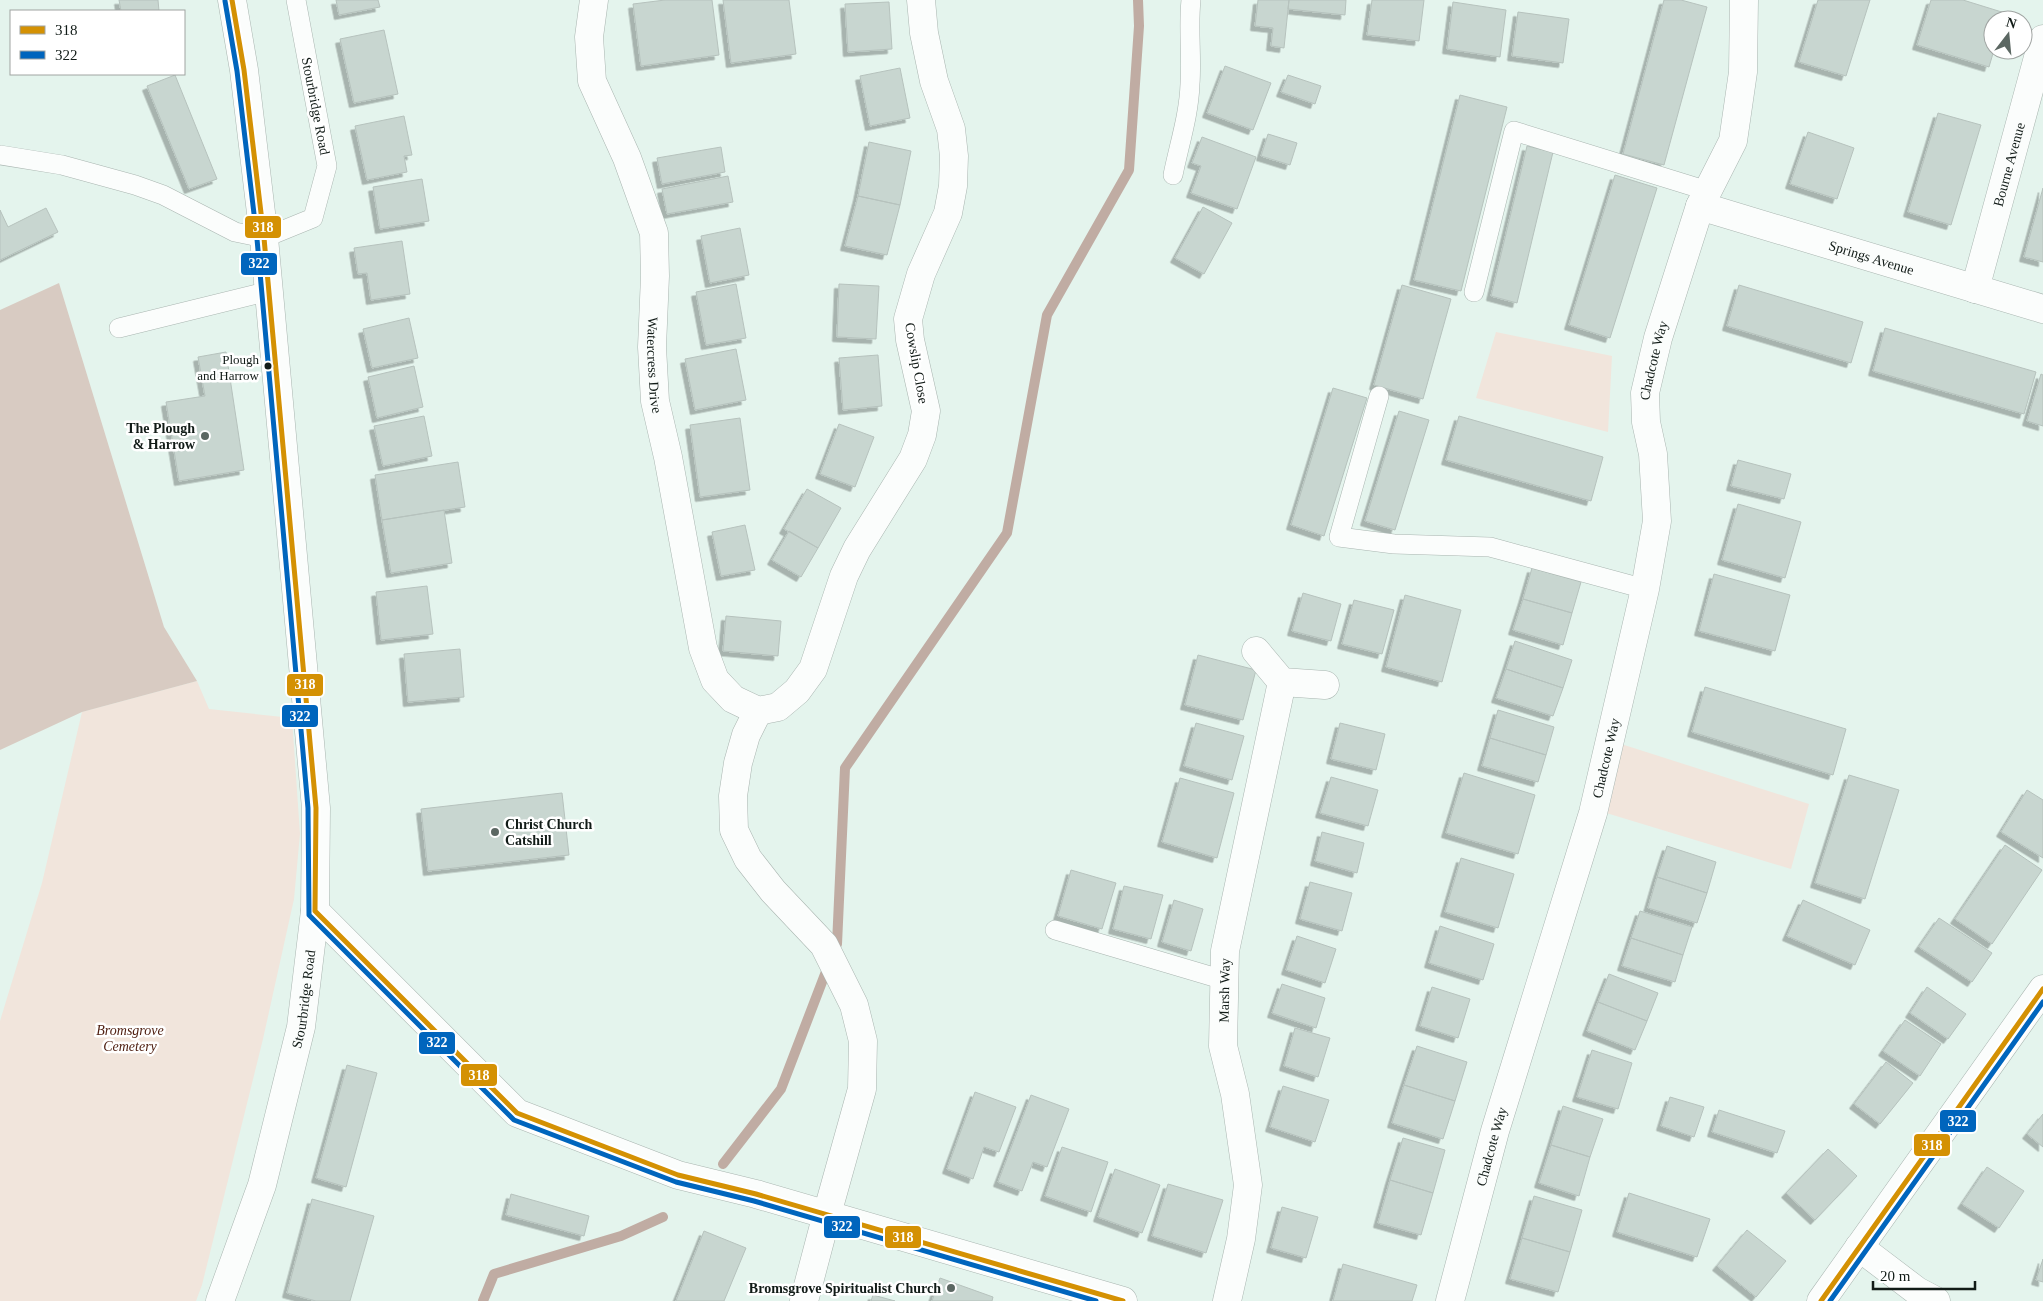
<svg xmlns="http://www.w3.org/2000/svg" width="2043" height="1301" font-family="'Times New Roman',serif">
<style>
.green{fill:#f1e5dc}
.forest{fill:#d8cbc2}
.lines{fill:none;stroke-linecap:round;stroke-linejoin:round}
.stream{stroke:#c0aca3;stroke-width:10}
.building{fill:#c8d6d0;stroke:#b6c2bd;filter:url(#shadow)}
.lane-casing{stroke:#a9b5b0;stroke-width:20}
.street-casing{stroke:#a9b5b0;stroke-width:29}
.secondary-casing{stroke:#a9b5b0;stroke-width:29}
.lane{stroke:#fbfdfc;stroke-width:19}
.street{stroke:#fbfdfc;stroke-width:28}
.secondary{stroke:#fbfdfc;stroke-width:28}
.bus-1-casing{stroke:#fff;stroke-width:9}
.bus-2-casing{stroke:#fff;stroke-width:9}
.bus-1{stroke:#d49103;stroke-width:5}
.bus-2{stroke:#0065bd;stroke-width:5}
.bus-dot{fill:#111b17;stroke:#fff;stroke-width:2}
.poi-dot{fill:#5b6762;stroke:#fff;stroke-width:2}
.labels{text-anchor:middle;stroke-width:5;stroke-linejoin:round;paint-order:stroke}
.bus-label{font-size:13px;fill:#111b17;stroke:#fff;text-anchor:end}
.street-label{font-size:14px;fill:#111b17;stroke:#fff}
.poi-label{font-size:14px;font-weight:bold;fill:#111b17;stroke:#fff;text-anchor:end}
.park-label{font-size:14px;font-style:italic;fill:#502012;stroke:#fff}
.line-badge{stroke:#fff;stroke-width:2}
.badge-label{font-size:14px;text-anchor:middle;font-weight:bold;fill:#fff}
</style>
<defs>
<filter id="shadow"><feDropShadow dx="-4.5" dy="4.5" stdDeviation="0" flood-color="#0004"/></filter>
</defs>
<rect width="100%" height="100%" fill="#e4f4ed"/>
<path class="green" d="M1496,332L1612,356L1608,432L1476,398Z
M197,681L209,709L292,718L300,834L294,899L263,1039L202,1285L196,1301H0V1021L42,883L82,712Z
M1618,743L1809,804L1791,869L1603,812Z"/>
<path class="forest" d="M59,283L164,627L197,681L82,712L0,750V310Z"/>
<g class="lines">
<path class="stream" d="M837,944L845,768L1007,533L1047,315L1129,170L1139,26L1138,0
M723,1164L781,1089L827,969
M483,1301L494,1274L621,1236L663,1217"/>
</g>
<path class="building" d="M119,0H158L159,11H121Z
M336,0H378L380,7L339,15Z
M665,0H712L719,55L641,66L633,4Z
M723,0H789L796,54L731,63Z
M1258,0H1289L1284,48L1271,46L1273,28L1255,26Z
M1289,0H1346L1345,15L1288,9Z
M1372,0H1424L1419,41L1367,35Z
M1664,0H1681L1707,7L1664,165L1623,154Z
M1818,0H1870L1846,76L1799,62Z
M1931,0H1963L2005,13L2003,20H1993L1994,50L1989,67L1917,45Z
M889,2L892,49L848,52L845,4Z
M1453,2L1506,10L1500,57L1447,49Z
M1518,12L1569,19L1563,63L1512,56Z
M384,30L398,94L354,103L340,39Z
M1225,66L1271,83L1253,130L1207,113Z
M900,68L910,118L870,126L860,76Z
M175,75L217,179L189,189L147,86Z
M1288,75L1321,86L1315,104L1281,92Z
M1460,95L1507,107L1461,291L1414,280Z
M1938,113L1981,125L1951,225L1908,212Z
M404,116L412,155L404,156L407,172L367,180L355,126Z
M1808,132L1854,148L1837,199L1790,184Z
M1268,134L1297,143L1290,165L1261,156Z
M1202,137L1256,157L1237,209L1191,193L1201,166L1192,163Z
M869,142L911,151L900,205L858,196Z
M1527,146L1553,152L1517,303L1491,296Z
M721,147L725,172L662,184L657,158Z
M1615,175L1657,188L1610,338L1569,325Z
M728,176L733,202L667,214L662,189Z
M422,179L429,221L380,229L373,187Z
M2043,188V262L2024,257Z
M858,196L900,205L887,255L845,246Z
M1203,207L1232,223L1204,274L1175,258Z
M46,208L58,232L0,260V210L8,227Z
M740,228L749,275L710,283L701,236Z
M402,241L410,294L371,300L367,273L358,274L354,248Z
M736,284L746,338L706,345L696,292Z
M839,284L879,286L876,339L837,337Z
M1402,285L1451,299L1423,399L1374,385Z
M1739,285L1863,322L1851,363L1727,326Z
M409,318L418,358L372,368L363,329Z
M1885,328L2036,372L2024,414L1873,371Z
M736,349L746,400L695,410L685,359Z
M226,352L244,470L179,481L166,402L205,396L198,357Z
M878,355L882,406L843,410L839,358Z
M414,366L423,407L377,418L368,377Z
M2041,374L2043,375V426L2027,421Z
M1333,388L1367,398L1324,536L1291,525Z
M1399,411L1429,420L1395,530L1365,521Z
M424,416L432,456L383,466L374,426Z
M1459,416L1603,457L1591,501L1446,460Z
M740,418L750,490L700,497L690,425Z
M839,424L874,437L855,487L820,474Z
M1738,460L1791,474L1784,499L1731,486Z
M458,462L465,507L382,520L375,475Z
M807,489L841,508L818,548L784,529Z
M1738,504L1801,522L1785,578L1722,560Z
M444,510L452,563L391,573L382,520Z
M745,525L755,570L721,576L712,532Z
M789,531L818,548L801,577L772,560Z
M1532,568L1581,582L1572,613L1523,599Z
M1714,574L1790,595L1775,651L1699,631Z
M427,586L433,634L381,640L376,592Z
M1303,593L1341,604L1331,641L1292,631Z
M1405,595L1461,610L1442,682L1386,667Z
M1523,599L1572,613L1563,645L1513,630Z
M1354,600L1394,610L1382,654L1342,644Z
M726,616L781,621L778,656L723,651Z
M1515,641L1572,660L1563,688L1506,669Z
M460,649L464,697L408,702L404,654Z
M1198,655L1256,670L1243,720L1185,705Z
M1506,669L1563,688L1553,716L1496,698Z
M1705,687L1846,729L1833,775L1692,732Z
M1498,710L1554,727L1546,755L1490,738Z
M1196,723L1244,736L1232,780L1184,766Z
M1340,723L1385,734L1376,770L1331,759Z
M1490,738L1546,755L1538,782L1482,766Z
M1464,773L1535,795L1518,854L1446,833Z
M1849,775L1899,790L1865,899L1815,883Z
M1331,777L1378,790L1368,826L1320,813Z
M1180,778L1234,793L1217,858L1162,842Z
M2027,790L2043,800V858L2001,832Z
M562,793L569,855L428,871L421,809Z
M1322,832L1364,843L1357,873L1315,861Z
M2005,845L2042,870L1992,944L1955,919Z
M1667,846L1716,862L1707,893L1657,877Z
M1461,858L1514,874L1498,928L1445,912Z
M1071,870L1116,883L1102,929L1058,916Z
M1657,877L1707,893L1697,923L1648,908Z
M1310,882L1352,893L1342,931L1300,919Z
M1124,886L1163,895L1151,939L1113,929Z
M1174,900L1203,909L1191,951L1162,942Z
M1803,900L1870,930L1855,965L1787,936Z
M1640,911L1692,927L1683,955L1631,938Z
M1939,918L1992,953L1972,982L1919,947Z
M1440,926L1494,944L1483,980L1429,963Z
M1297,936L1336,949L1325,983L1286,970Z
M1631,938L1683,955L1675,982L1622,966Z
M1609,974L1658,993L1647,1021L1598,1002Z
M1282,984L1325,998L1316,1028L1272,1013Z
M1432,987L1470,999L1458,1038L1420,1026Z
M1927,987L1966,1014L1948,1039L1910,1013Z
M1598,1002L1647,1021L1635,1050L1587,1031Z
M1905,1020L1941,1044L1920,1076L1883,1051Z
M1295,1028L1330,1038L1318,1077L1284,1066Z
M1417,1046L1467,1062L1455,1101L1404,1085Z
M1592,1050L1632,1063L1618,1109L1577,1097Z
M1886,1062L1913,1083L1880,1124L1854,1104Z
M347,1065L377,1073L346,1187L316,1178Z
M1404,1085L1455,1101L1443,1139L1392,1123Z
M1283,1086L1329,1100L1315,1142L1270,1127Z
M975,1092L1016,1107L999,1152L984,1147L973,1179L947,1169Z
M1031,1095L1069,1109L1047,1167L1033,1162L1022,1191L998,1182Z
M1670,1097L1704,1107L1694,1137L1661,1126Z
M1563,1106L1603,1119L1590,1157L1551,1145Z
M1719,1110L1785,1131L1777,1153L1712,1132Z
M2043,1114V1147L2027,1134Z
M1403,1138L1445,1150L1433,1193L1390,1180Z
M1551,1145L1590,1157L1579,1196L1539,1183Z
M1062,1147L1108,1162L1091,1212L1045,1196Z
M1828,1149L1857,1176L1815,1220L1786,1193Z
M1987,1167L2024,1191L1999,1228L1962,1204Z
M1115,1169L1160,1185L1142,1233L1098,1217Z
M1390,1180L1433,1193L1421,1235L1378,1223Z
M1168,1184L1223,1200L1206,1253L1152,1236Z
M1629,1193L1710,1219L1697,1257L1617,1232Z
M511,1194L589,1216L584,1236L506,1215Z
M1534,1196L1582,1210L1570,1252L1522,1238Z
M312,1199L374,1216L350,1301H316L287,1293Z
M1282,1207L1318,1217L1306,1258L1271,1248Z
M1747,1230L1786,1261L1756,1297L1717,1266Z
M704,1231L746,1248L724,1301H676Z
M1522,1238L1570,1252L1558,1292L1510,1279Z
M2043,1259V1282L2036,1280Z
M1343,1264L1417,1285L1412,1301H1333Z
M940,1278L993,1297L992,1301H932Z
M873,1295L895,1301H871Z"/>
<g class="lines">
<defs>
<path id="lane" d="M0,155L62,165L135,185L163,195L235,232L264,238L313,218L327,166L296,0
M1173,175C1179,145 1189,115 1190,84C1192,56 1188,28 1191,0
M1474,292L1514,131L1708,191
M119,328L269,291
M1379,396L1339,537L1394,544L1490,547L1645,589
M1055,930L1224,980"/>
<g id="street">
<path id="s1" d="M594,0L589,37L592,81L627,158L654,233L655,276L652,347L655,401L668,457L703,648L715,680L733,699L758,711L778,707L797,691L813,669L844,576L857,549L913,459L922,435L926,411L910,340L908,319L921,274L948,213L953,186L954,156L951,129L934,81L924,33L921,0"/>
<path id="s2" d="M1700,206L2043,309"/>
<path id="s3" d="M1975,289L2043,39"/>
<path d="M1256,651L1282,682L1325,685"/>
<path d="M315,911L517,1113L678,1175L756,1194L1123,1301"/>
<path d="M804,1301L827,1214"/>
<path id="s4" d="M1227,1301L1241,1239L1248,1185L1235,1094L1223,1046L1225,951L1282,682"/>
<path id="s5" d="M1450,1301L1495,1131L1593,813L1645,589L1657,521L1653,454L1646,422L1645,393L1658,338L1700,206L1733,141L1743,72L1744,0"/>
</g>
<g id="secondary">
<path d="M758,711L746,735L738,763L733,796L734,830L748,859L773,891L824,945L854,1005L863,1041L862,1089L827,1214"/>
<path d="M1859,1247L1917,1291L1936,1301"/>
<path id="s6" d="M220,1301L262,1185L301,1027L315,911L316,808L264,238L244,70L232,0"/>
<path d="M1821,1301L2043,989"/>
</g>
</defs>
<use href="#lane" class="lane-casing"/>
<use href="#street" class="street-casing"/>
<use href="#secondary" class="secondary-casing"/>
<use href="#lane" class="lane"/>
<use href="#street" class="street"/>
<use href="#secondary" class="secondary"/>
<defs>
<path id="bus-1" d="M232,0L244,70L264,238L316,808L315,911L517,1113L678,1175L756,1194L1123,1301
M1821,1301L2043,989"/>
<path id="bus-2" d="M225,1L237,71L257,239L308,808L309,915L514,1120L676,1182L754,1201L1096,1301
M1830,1301L2043,1002"/>
</defs>
<use href="#bus-1" class="bus-1-casing"/>
<use href="#bus-2" class="bus-2-casing"/>
<use href="#bus-1" class="bus-1"/>
<use href="#bus-2" class="bus-2"/>
</g>
<circle class="bus-dot" cx="268" cy="366" r="4.5"/>
<g class="poi-dot">
<circle cx="205" cy="436" r="5"/>
<circle cx="495" cy="832" r="5"/>
<circle cx="951" cy="1288" r="5"/>
</g>
<g class="labels">
<g class="bus-label">
<text x="259" y="364">Plough<tspan x="259" dy="16">and Harrow</tspan></text>
</g>
<g class="street-label">
<text transform="translate(316 106) rotate(79)" y="5">Stourbridge Road</text>
<text dy="5" stroke="none"><textPath href="#s3" startOffset="129">Bourne Avenue</textPath></text>
<text dy="5" stroke="none"><textPath href="#s2" startOffset="179">Springs Avenue</textPath></text>
<text dy="5" stroke="none"><textPath href="#s5" startOffset="970">Chadcote Way</textPath></text>
<text transform="translate(917 363) rotate(80)" y="5">Cowslip Close</text>
<text dy="5" stroke="none"><textPath href="#s1" startOffset="378">Watercress Drive</textPath></text>
<text dy="5" stroke="none"><textPath href="#s5" startOffset="565">Chadcote Way</textPath></text>
<text dy="5" stroke="none"><textPath href="#s4" startOffset="315">Marsh Way</textPath></text>
<text dy="5" stroke="none"><textPath href="#s6" startOffset="314">Stourbridge Road</textPath></text>
<text dy="5" stroke="none"><textPath href="#s5" startOffset="160">Chadcote Way</textPath></text>
</g>
<g class="poi-label">
<text x="195" y="433">The Plough<tspan x="195" dy="16">&amp; Harrow</tspan></text>
<text x="505" y="829" text-anchor="start">Christ Church<tspan x="505" dy="16">Catshill</tspan></text>
<text x="941" y="1293">Bromsgrove Spiritualist Church</text>
</g>
<g class="park-label">
<text x="130" y="1035">Bromsgrove<tspan x="130" dy="16">Cemetery</tspan></text>
</g>
</g>
<g class="line-badge">
<rect x="244" y="215" width="38" height="24" rx="5" fill="#d49103"/>
<rect x="240" y="252" width="38" height="24" rx="5" fill="#0065bd"/>
<rect x="286" y="673" width="38" height="24" rx="5" fill="#d49103"/>
<rect x="281" y="704" width="38" height="24" rx="5" fill="#0065bd"/>
<rect x="418" y="1031" width="38" height="24" rx="5" fill="#0065bd"/>
<rect x="460" y="1063" width="38" height="24" rx="5" fill="#d49103"/>
<rect x="1939" y="1109" width="38" height="24" rx="5" fill="#0065bd"/>
<rect x="1913" y="1133" width="38" height="24" rx="5" fill="#d49103"/>
<rect x="823" y="1215" width="38" height="24" rx="5" fill="#0065bd"/>
<rect x="884" y="1225" width="38" height="24" rx="5" fill="#d49103"/>
</g>
<g class="badge-label">
<text x="263" y="232">318</text>
<text x="259" y="268">322</text>
<text x="305" y="689">318</text>
<text x="300" y="721">322</text>
<text x="437" y="1047">322</text>
<text x="479" y="1080">318</text>
<text x="1958" y="1126">322</text>
<text x="1932" y="1150">318</text>
<text x="842" y="1231">322</text>
<text x="903" y="1242">318</text>
</g>
<rect x="10" y="10" width="175" height="65" fill="#ffffff" stroke="#a0a4a2"/>
<rect x="20" y="26" width="25" height="8" fill="#d49103" stroke="#a0a4a2"/>
<text x="55" y="35" font-size="15" fill="#111b17">318</text>
<rect x="20" y="51" width="25" height="8" fill="#0065bd" stroke="#a0a4a2"/>
<text x="55" y="60" font-size="15" fill="#111b17">322</text>
<g transform="translate(2008 35) rotate(16)"><circle r="24" fill="#ffffff" stroke="#a0a4a2"/>
<path d="M0-4L9 19L0 12L-9 19Z" fill="#5b6762"/>
<text y="-8" font-size="14" font-weight="bold" text-anchor="middle" fill="#111b17">N</text>
</g>
<path d="M1873 1281v8h102v-8" fill="none" stroke="#111b17" stroke-width="2.5"/>
<text x="1880" y="1281" font-size="15" fill="#111b17" stroke="#ffffff" stroke-width="4" paint-order="stroke">20 m</text>
</svg>
